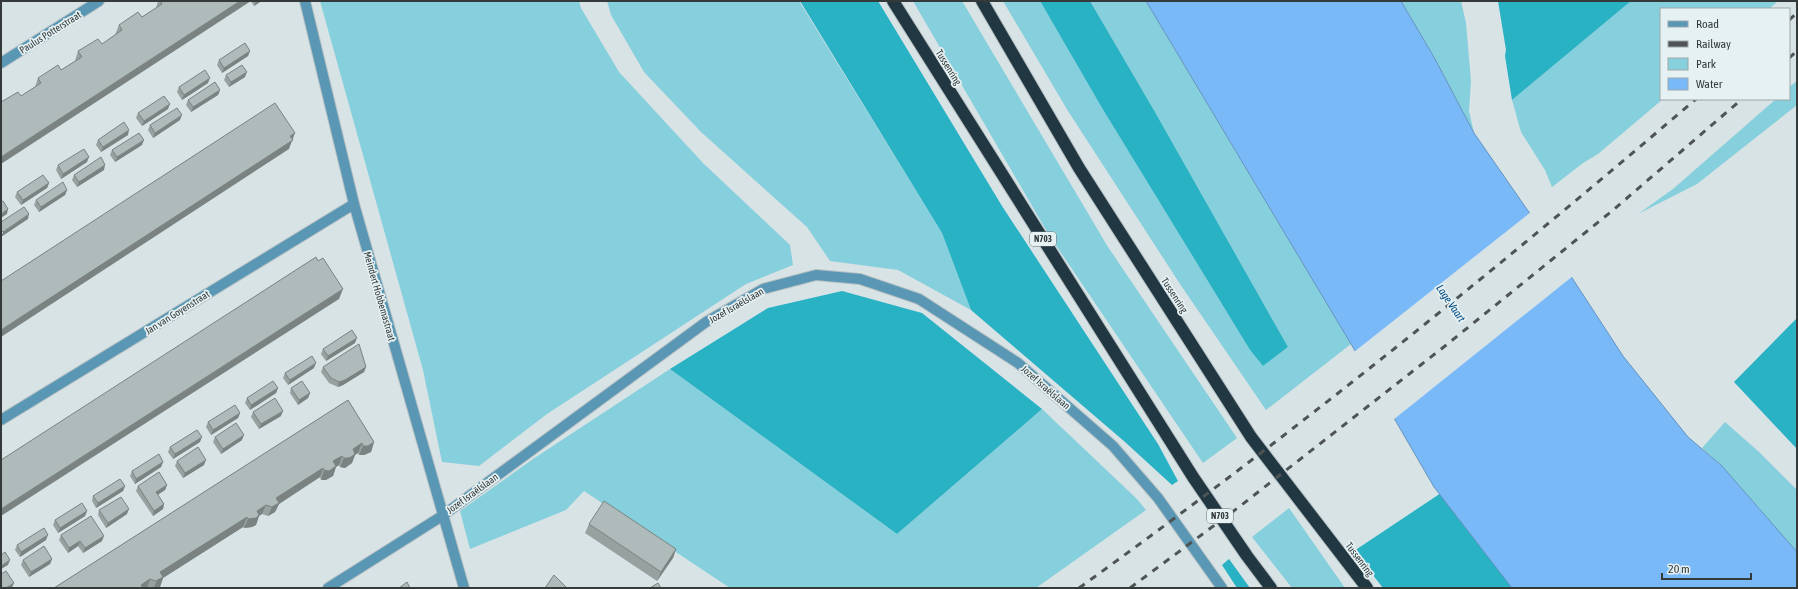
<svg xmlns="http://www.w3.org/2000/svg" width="1798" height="589" font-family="'Asap Condensed',sans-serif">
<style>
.green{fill:#86cfdc}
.forest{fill:#29b1c4}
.water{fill:#7ab9f8;stroke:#6593bf}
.pier{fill:#d8e3e6}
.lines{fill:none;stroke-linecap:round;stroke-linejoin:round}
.minor-casing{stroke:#b7c1c4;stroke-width:12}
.highway-casing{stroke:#b7c1c4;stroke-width:14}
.minor{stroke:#5997b4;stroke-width:10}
.highway{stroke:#213842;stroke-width:12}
.rail{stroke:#4e5456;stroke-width:3;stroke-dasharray:7 7;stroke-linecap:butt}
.wall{fill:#96a1a0}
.shaded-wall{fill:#7a8382}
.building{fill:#afbbba;stroke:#7a8382}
.labels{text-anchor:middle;stroke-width:3.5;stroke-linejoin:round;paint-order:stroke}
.shield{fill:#e5f1f3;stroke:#697072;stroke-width:1}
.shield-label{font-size:9px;font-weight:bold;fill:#34393a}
.street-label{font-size:10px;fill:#34393a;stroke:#e5f1f3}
.water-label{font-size:11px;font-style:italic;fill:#004a82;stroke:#e5f1f3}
</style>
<rect width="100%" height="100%" fill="#d8e3e6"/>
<path class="green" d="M320,1H579L581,8L619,72L703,163L790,245L793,265L746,284L547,414L479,466L442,462L423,370Z
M607,1H799L942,233L971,310L898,270L830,261L807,227L701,132L644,72L611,15Z
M913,1H962L1108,247L1237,438L1203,463L1049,235Z
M1003,1H1040L1102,108L1250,350L1263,366L1288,347L1155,112L1090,1H1146L1351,344L1266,410L1180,284L1068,111Z
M1401,1H1461L1466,23L1471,81L1469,111L1474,133L1435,59Z
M1631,1H1778L1769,9H1661V99H1663L1598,154L1583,163L1552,187L1545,170L1521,132L1512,100Z
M1797,81V105L1697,184L1638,214L1673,189L1776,99H1789V87Z
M670,369L897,534L1042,409L1137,499L1146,510L1036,588H730L584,491L566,510L470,549L460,511L533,459Z
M1725,422L1758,451L1797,490V552L1722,466L1702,448Z
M1289,508L1345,588H1292L1252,537Z"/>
<path class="forest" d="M800,1H878L1002,206L1158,444L1178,481L1172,485L1125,442L971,310L942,233Z
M1040,1H1090L1155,112L1288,347L1263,366L1250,350L1102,108Z
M1498,1H1631L1512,100L1505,56L1506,50Z
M842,291L922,313L1042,409L897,534L670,369L768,308Z
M1797,318V449L1734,382Z
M1441,493L1512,588H1383L1354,551Z
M1229,559L1250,588H1237L1222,565Z"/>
<path class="water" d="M1146,1H1401L1435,59L1474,133L1533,218L1623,356L1688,437L1722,466L1797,552V588H1512L1434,487L1351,344Z"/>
<path class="pier" d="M1531,212L1573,276L1393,420L1354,352Z"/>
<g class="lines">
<defs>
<path id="minor" d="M305,1L354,204L464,588
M1,63L99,1
M1,420L354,204
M328,588L442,516L706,322L763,289L816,275L860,279L919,299L1018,363L1113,446L1158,498L1222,588"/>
<path id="highway" d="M893,1L1193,477L1247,556L1271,588
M982,1L1079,168L1251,437L1367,588"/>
</defs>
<use href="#minor" class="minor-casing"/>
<use href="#highway" class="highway-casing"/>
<use href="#minor" class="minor"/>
<use href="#highway" class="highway"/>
<path class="rail" d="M1789,20L1797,13
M1789,58L1797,51
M1079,588C1292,435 1497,269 1696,99
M1130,588L1239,507L1445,346L1612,211L1742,99"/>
</g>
<path class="wall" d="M158,1H261L260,2L254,6L251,1L21,96L35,87L38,78L61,70L75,61L78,51L102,44L115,35L119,25L142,17L156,8Z
M250,51L248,56L222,73L217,65L219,60Z
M226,75L245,77L229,87L224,80Z
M208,83L182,100L177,92L179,87Z
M220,90L218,95L191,112L186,105L188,100Z
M168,109L142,126L136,118L138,113Z
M180,120L153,138L148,130L150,125Z
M128,135L101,152L96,145L98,140Z
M142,145L115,162L110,155L112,150Z
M87,162L61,179L56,170L58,165Z
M104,170L77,187L72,180L74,175Z
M49,183L47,188L21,205L15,197L17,192Z
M67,190L65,195L39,212L34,205L36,200Z
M355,343L326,361L321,354L323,349Z
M323,367H366L364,372L343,385L338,387L329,383L321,372Z
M314,368L288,385L283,378L285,373Z
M278,388L276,393L250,410L245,403L247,398Z
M291,388L310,393L308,398L298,405L290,393Z
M348,400L374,442L371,452L364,455H359L358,453L355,455L352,463L345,468L340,467L339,465L336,467L333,476L329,478L326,480H321L320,477L291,496L279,504L275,512L268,516L262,514L259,516L256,525L252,527L244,528L243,527L163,578L160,587L157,588H54Z
M253,412L281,416L259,429L251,417Z
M240,413L238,418L211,435L206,427L208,422Z
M215,437L242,440L221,454L213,442Z
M200,442L173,459L168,452L170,447Z
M177,461L204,465L183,478L175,466Z
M163,462L161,467L135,484L130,476L132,471Z
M167,485L165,490L158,495L164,504L163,509L153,516L136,491L138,486Z
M125,486L123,491L96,508L92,501L93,496Z
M99,510L127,514L106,528L98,515Z
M87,511L85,516L58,533L53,525L55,520Z
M589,524L676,549L673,558L657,581L585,533Z
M61,535L102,541L83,553L78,546L68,553L59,540Z
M46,540L20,557L15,550L17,545Z
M52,559L50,564L29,577L21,565L23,560Z"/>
<path class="shaded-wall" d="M240,1H251L1,164V157Z
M256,1H261L260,2L254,6Z
M250,51L248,56L222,73L224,68Z
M247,72L245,77L229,87L231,82Z
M210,78L208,83L182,100L184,95Z
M220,90L218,95L191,112L193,107Z
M170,104L168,109L142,126L144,121Z
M182,115L180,120L153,138L155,133Z
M129,130L128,135L101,152L103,147Z
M295,133L289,149L1,337V330Z
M144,140L142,145L115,162L117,157Z
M89,157L87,162L61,179L63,174Z
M105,165L104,170L77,187L79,182Z
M49,183L47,188L21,205L23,200Z
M67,190L65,195L39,212L41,207Z
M8,209L7,214L1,218V214Z
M29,214L28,219L1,237L3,232Z
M343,289L339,299L1,516V509Z
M357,338L355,343L326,361L328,356Z
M316,363L314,368L288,385L290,380Z
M366,367L364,372L343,385L338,387L339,382Z
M278,388L276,393L250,410L251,405Z
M310,393L308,398L298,405L299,400Z
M283,411L281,416L259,429L261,424Z
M240,413L238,418L211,435L213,430Z
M244,435L242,440L221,454L223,449Z
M202,437L200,442L173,459L175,454Z
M374,442L371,452L364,455H359L363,446Z
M362,443L358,453L355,455L352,463L345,468L340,467L344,458L353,449Z
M342,456L339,465L336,467L333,476L326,480H321L324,470L333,461Z
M206,460L204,465L183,478L185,473Z
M163,462L161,467L135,484L136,479Z
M323,468L320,477L279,504L275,512L268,516L276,498Z
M167,485L165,490L154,497L156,492Z
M125,486L123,491L96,508L98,503Z
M164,504L163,509L153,516L154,511Z
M266,505L262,514L259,516L256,525L252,527L244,528L248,519L257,511Z
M129,509L127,514L106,528L108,523Z
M87,511L85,516L58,533L60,528Z
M247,517L243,527L163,578L160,587L157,588H154L160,572Z
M48,535L46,540L20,557L21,552Z
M104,536L102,541L83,553L85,548Z
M80,541L78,546L68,553L69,548Z
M676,549L673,558L657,581L661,572Z
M52,559L50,564L29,577L31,572Z
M10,560L8,565L1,569V566Z
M150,579L147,588H140L141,585Z
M14,583L12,588H6Z"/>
<path class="building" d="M161,1H240L1,157V102L18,92L21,96L41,83L38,78L58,65L61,70L82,57L78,51L98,39L102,44L122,30L119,25L138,12L142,17L162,4Z
M245,43L250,51L224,68L219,60Z
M242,65L247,72L231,82L226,75Z
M205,70L210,78L184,95L179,87Z
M215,82L220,90L193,107L188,100Z
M164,96L170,104L144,121L138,113Z
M275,103L295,133L290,136L293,140L1,330V281Z
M177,108L182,115L155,133L150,125Z
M124,122L129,130L103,147L98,140Z
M139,133L144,140L117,157L112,150Z
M84,149L89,157L63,174L58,165Z
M101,157L105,165L79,182L74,175Z
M43,175L49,183L23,200L17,192Z
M63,182L67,190L41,207L36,200Z
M3,201L8,209L1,214V202Z
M24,207L29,214L3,232L1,230V222Z
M316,257L318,261L323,258L343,289L1,509V460Z
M352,330L357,338L328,356L323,349Z
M359,344L366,367L345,380L339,382L331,378L323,367Z
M312,356L316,363L290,380L285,373Z
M273,381L278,388L251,405L247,398Z
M302,381L310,393L299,400L291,388Z
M275,398L283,411L261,424L253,412Z
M348,400L374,442L368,446H363L362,443L353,449L355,454L351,457L348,458H344L342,456L333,461L336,466L332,469L329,471L324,470L323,468L276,498L279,503L272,507L266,505L257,511L259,515L256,518L248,519L247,517L236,524L160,572L163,577L156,581L150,579L141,585L143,588H54Z
M235,405L240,413L213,430L208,422Z
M236,423L244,435L223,449L215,437Z
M197,430L202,437L175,454L170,447Z
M198,447L206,460L185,473L177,461Z
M159,454L163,462L136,479L132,471Z
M159,472L167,485L156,492L164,504L154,511L138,486Z
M120,479L125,486L98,503L93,496Z
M121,497L129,509L108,523L99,510Z
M604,501L676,549L661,572L589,524Z
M82,503L87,511L60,528L55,520Z
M91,516L104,536L85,548L80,541L69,548L61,535Z
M44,528L48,535L21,552L17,545Z
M44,546L52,559L31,572L23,560Z
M5,552L10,560L1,566V555Z
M6,571L14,583L6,588H1V574Z
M554,575L567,588H545Z
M407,582L410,588H399Z
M658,583L661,588H650Z"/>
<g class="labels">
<g class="shield">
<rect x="1030" y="232" width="26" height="14" rx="3"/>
<rect x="1207" y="509" width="26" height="14" rx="3"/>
</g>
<g class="shield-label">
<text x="1043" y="242">N703</text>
<text x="1220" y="519">N703</text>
</g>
<g class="street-label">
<text transform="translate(50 32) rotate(-32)" y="4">Paulus Potterstraat</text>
<text transform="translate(949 67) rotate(58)" y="4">Tussenring</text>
<text transform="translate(1175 295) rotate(57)" y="4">Tussenring</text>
<text transform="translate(380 296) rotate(74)" y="4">Meindert Hobbemastraat</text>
<text transform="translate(736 305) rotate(-30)" y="4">Jozef Israëlslaan</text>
<text transform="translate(177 312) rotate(-32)" y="4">Jan van Goyenstraat</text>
<text transform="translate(1046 387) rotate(41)" y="4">Jozef Israëlslaan</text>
<text transform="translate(472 493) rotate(-36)" y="4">Jozef Israëlslaan</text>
<text transform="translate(1360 559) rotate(53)" y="4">Tussenring</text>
</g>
<g class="water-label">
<text transform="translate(1451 303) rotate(56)" y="4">Lage Vaart</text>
</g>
</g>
<rect width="1798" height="589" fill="none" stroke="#34393a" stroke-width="4"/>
<rect x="1660" y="8" width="130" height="92" fill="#e5f1f3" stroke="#9ea7a9"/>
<rect x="1668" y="21" width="20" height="6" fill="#5997b4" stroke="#9ea7a9"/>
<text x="1696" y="28" font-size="12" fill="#34393a">Road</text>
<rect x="1668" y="41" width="20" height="6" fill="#4e5456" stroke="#9ea7a9"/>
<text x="1696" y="48" font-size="12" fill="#34393a">Railway</text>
<rect x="1668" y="58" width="20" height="12" fill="#86cfdc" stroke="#9ea7a9"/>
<text x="1696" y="68" font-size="12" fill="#34393a">Park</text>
<rect x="1668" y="78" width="20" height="12" fill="#7ab9f8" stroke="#9ea7a9"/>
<text x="1696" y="88" font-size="12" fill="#34393a">Water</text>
<path d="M1662 573v6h89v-6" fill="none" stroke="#34393a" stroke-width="2"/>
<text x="1668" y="573" font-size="12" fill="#34393a" stroke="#e5f1f3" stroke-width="3" paint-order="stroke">20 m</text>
</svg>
